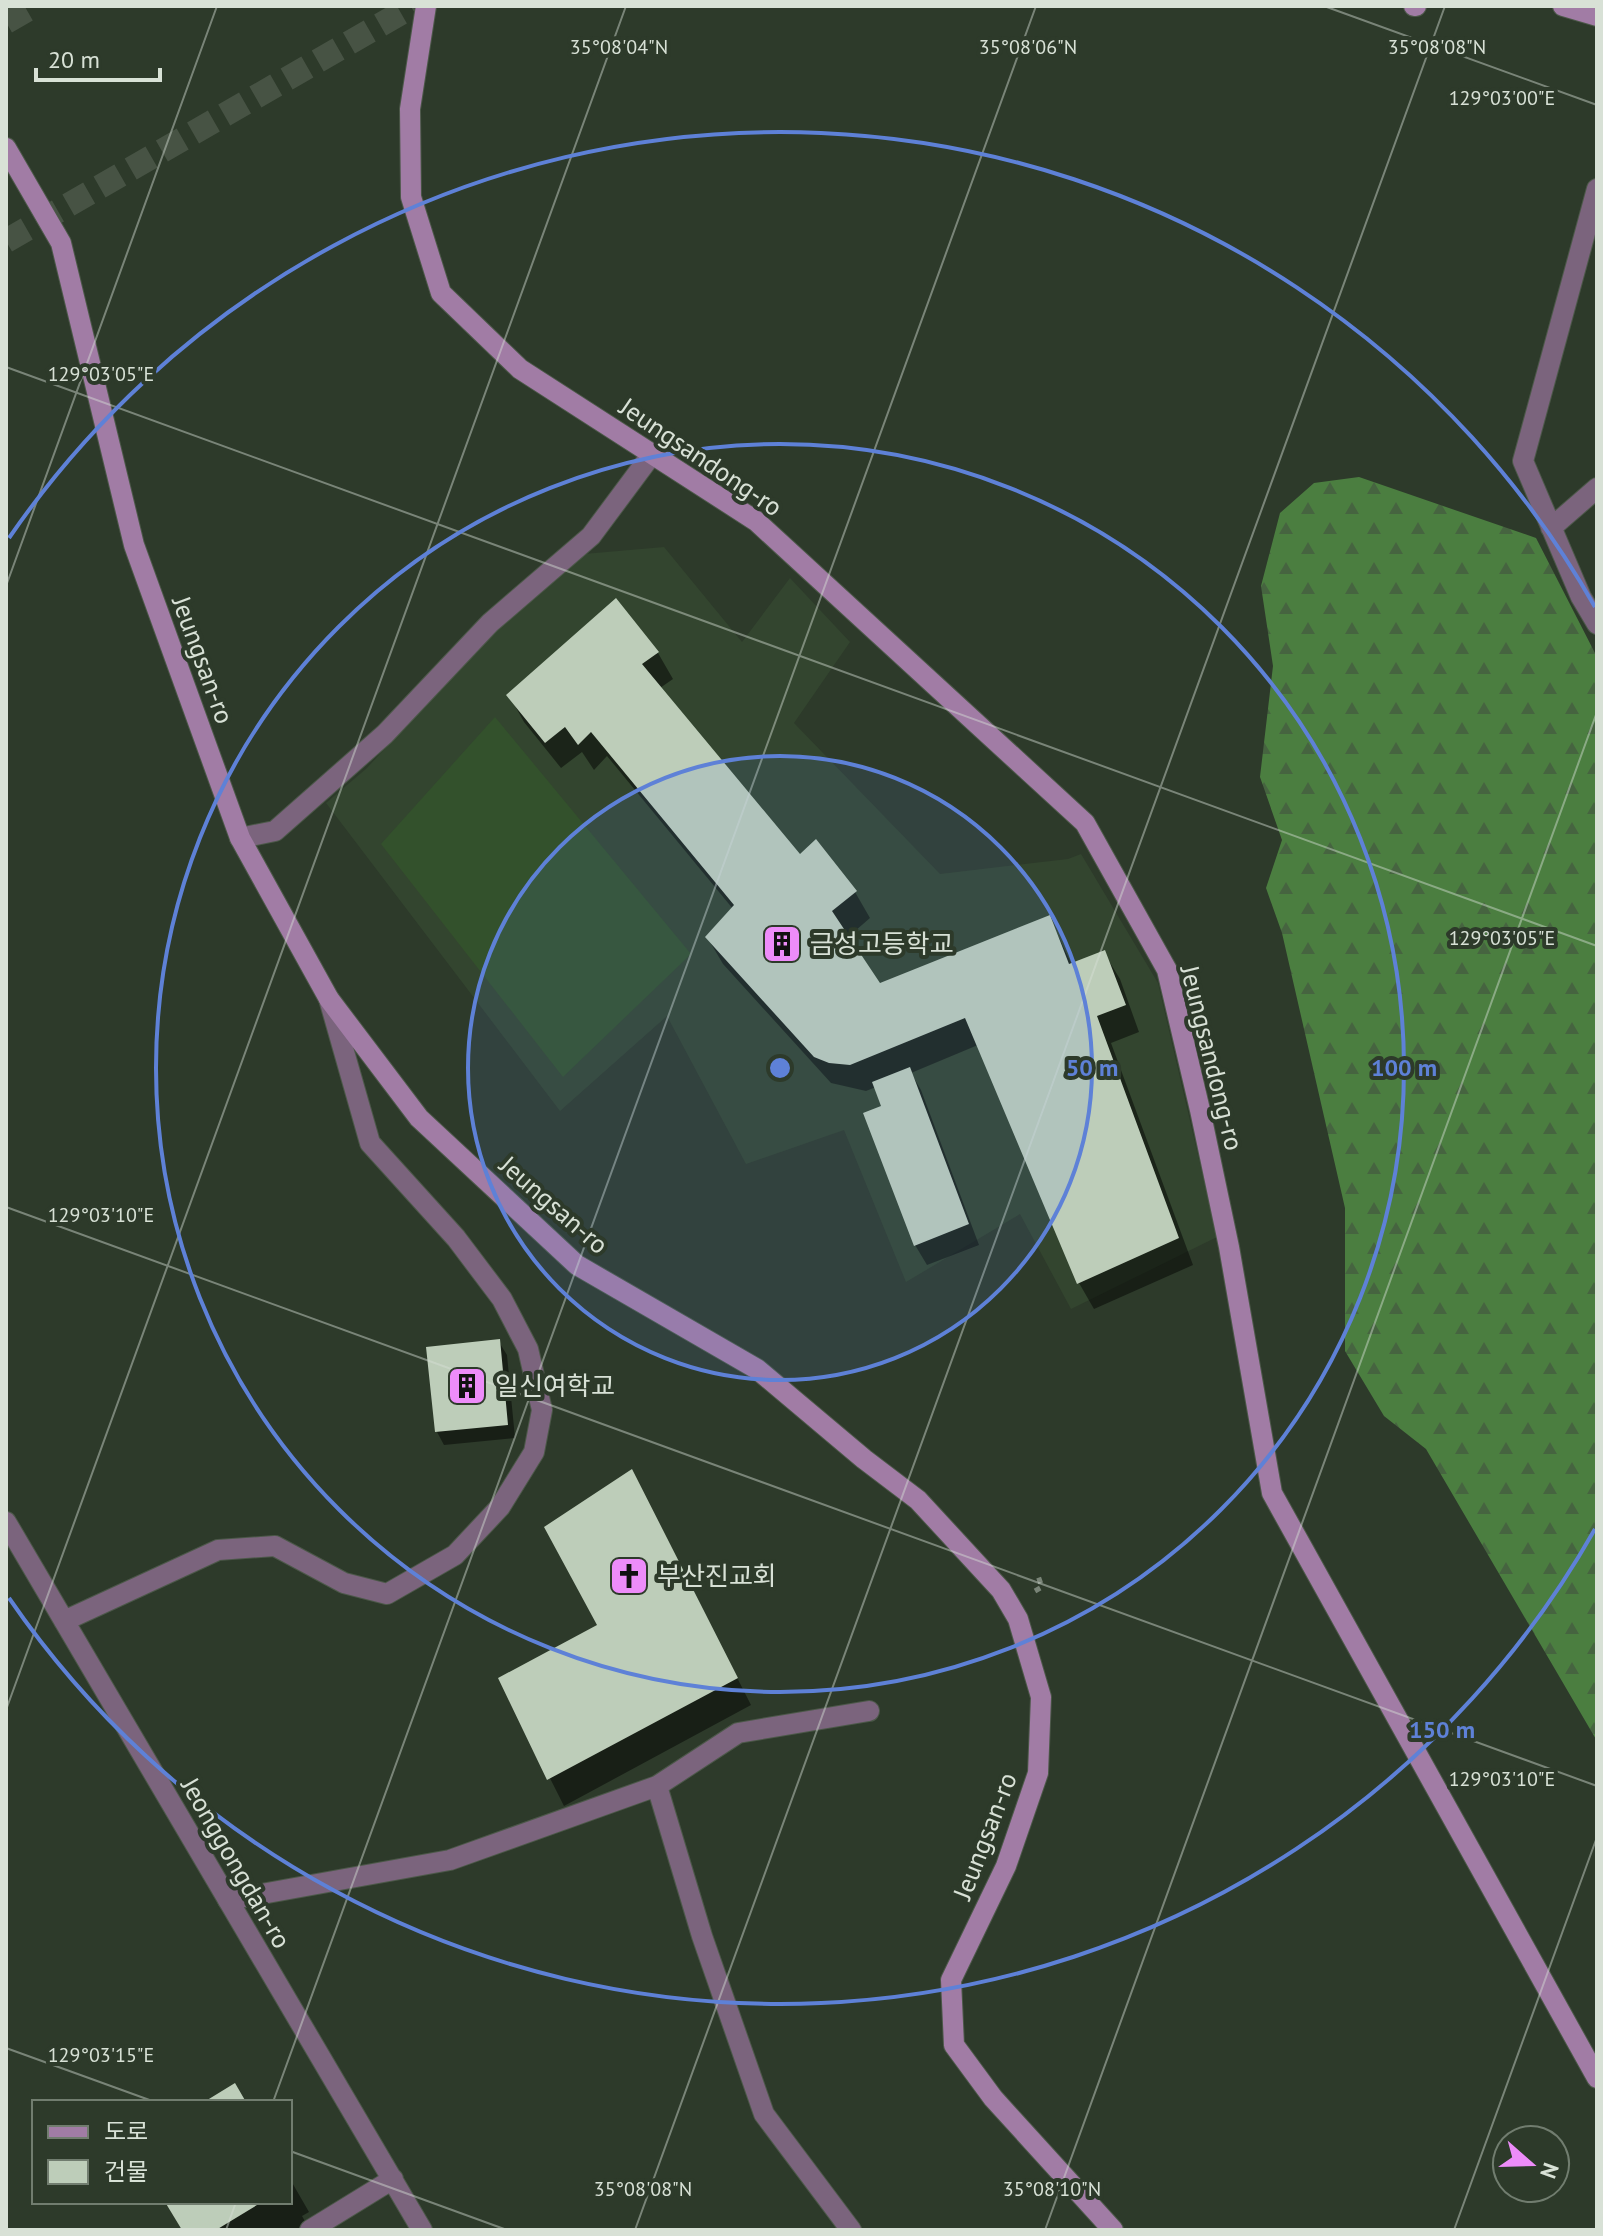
<svg xmlns="http://www.w3.org/2000/svg" width="1603" height="2236" font-family="'PT Sans','Noto Sans KR',sans-serif">
<style>
.built{fill:#33452f}
.forest{fill:url(#forest-firs)}
.pitch{fill:#33512c}
.shadow{fill:#0007}
.building{fill:#bdcdb9}
.lines{fill:none;stroke-linecap:round;stroke-linejoin:round}
.highway-tunnel{stroke:#475344;stroke-width:24;stroke-dasharray:24 12;stroke-linecap:butt}
.lane-casing{stroke:#4c5849;stroke-width:22}
.street-casing{stroke:#4c5849;stroke-width:22}
.secondary-casing{stroke:#4c5849;stroke-width:22}
.path{stroke:#798477;stroke-width:5;stroke-dasharray:6 6;stroke-linecap:butt}
.lane{stroke:#7b647d;stroke-width:20}
.street{stroke:#7b647d;stroke-width:20}
.secondary{stroke:#a17ca5;stroke-width:20}
.ticks{fill:none;stroke:#d8e1d6;stroke-width:2;stroke-opacity:0.45}
.ring{fill:none;stroke:#5e81d7;stroke-width:4}
.labels{text-anchor:middle;stroke-width:8;stroke-linejoin:round;paint-order:stroke}
.street-label{font-size:26px;fill:#d8e1d6;stroke:#2d3a2a}
.poi-label{font-size:26px;fill:#d8e1d6;stroke:#2d3a2a;text-anchor:start}
.ticks-label{font-size:20px;text-anchor:middle;fill:#d8e1d6;stroke:#2d3a2a;stroke-width:8;stroke-linejoin:round;paint-order:stroke}
.centre{fill:#5e81d7;stroke:#2d3a2a;stroke-width:4}
.ring-label{font-size:24px;text-anchor:middle;font-weight:bold;fill:#5e81d7;stroke:#2d3a2a;stroke-width:8;stroke-linejoin:round;paint-order:stroke}
</style>
<defs>
<pattern id="forest-firs" width="22" height="20" patternUnits="userSpaceOnUse" patternTransform="scale(2)"><rect width="22" height="20" fill="#4b7e40"/><path d="M5 1l3.5 6h-7zM16 11l3.5 6h-7z" fill="#466440"/></pattern>
</defs>
<rect width="100%" height="100%" fill="#2d3a2a"/>
<path class="built" d="M664,547L742,642L790,578L850,642L794,723L940,874L1068,859L1081,854L1158,983L1217,1237L1071,1309L1020,1214L906,1282L844,1130L746,1164L667,1016L560,1111L326,803L367,768L561,556Z"/>
<path class="forest" d="M1359,477L1536,538L1597,657V1741L1426,1449L1384,1416L1345,1351V1208L1282,933L1266,888L1282,840L1260,777L1273,666L1261,586L1280,513L1314,483Z"/>
<path class="pitch" d="M495,717L691,954L563,1077L381,844Z"/>
<path class="shadow" d="M658,653L673,679L660,688L800,857L855,892L870,918L847,938L879,986L1049,917L1072,965L1104,953L1120,979L1139,1032L1111,1043L1193,1265L1094,1309L1079,1283L978,1045L911,1073L921,1090L979,1245L927,1265L915,1245L884,1108L876,1087L866,1091L831,1083L723,964L707,937L733,909L607,756L594,770L582,752L561,768L524,722L509,695Z
M499,1342L507,1355L515,1438L444,1445L437,1432Z
M632,1471L751,1705L564,1806L500,1679L600,1626Z
M290,2179L309,2212L302,2216L310,2230H183L166,2202H290Z"/>
<path class="building" d="M616,598L659,652L642,664L800,854L816,839L857,891L832,911L880,983L1050,915L1069,964L1105,950L1126,1005L1097,1016L1179,1238L1077,1284L965,1018L850,1065L829,1063L814,1057L705,937L734,905L591,732L578,745L565,727L545,743L506,695Z
M910,1067L969,1224L914,1246L863,1113L881,1106L872,1082Z
M500,1339L508,1425L435,1432L426,1347Z
M632,1469L738,1678L547,1780L498,1678L597,1625L544,1527Z
M235,2083L246,2102H204Z
M165,2202H262L216,2230H182Z"/>
<g class="lines">
<path class="highway-tunnel" d="M6,22L34,6
M6,241L413,6"/>
<defs>
<path id="lane" d="M1597,189L1523,461L1581,597L1597,624
M1551,528L1597,488
M657,1786L702,1936L764,2114L851,2230
M228,1900L450,1860L657,1786L738,1733L869,1711"/>
<path id="street" d="M240,838L275,831L385,734L490,623L591,536L652,454
M6,1522L422,2230
M64,1621L218,1550L275,1546L344,1583L387,1594L455,1555L500,1507L534,1452L542,1410L528,1349L502,1299L456,1238L370,1143L329,999
M310,2230L393,2179"/>
<path id="secondary" d="M426,6L410,109L411,197L441,293L520,369L756,521L1085,823L1167,970L1200,1110L1229,1247L1272,1493L1597,2078
M1414,6H1416
M1563,6L1597,16
M6,148L61,243L134,545L240,838L329,999L419,1118L577,1265L757,1369L864,1459L918,1500L1001,1590L1018,1619L1041,1697L1038,1773L1006,1866L951,1980L954,2045L993,2098L1113,2230"/>
</defs>
<use href="#lane" class="lane-casing"/>
<use href="#street" class="street-casing"/>
<use href="#secondary" class="secondary-casing"/>
<path class="path" d="M1035,1591L1042,1587L1037,1573"/>
<use href="#lane" class="lane"/>
<use href="#street" class="street"/>
<use href="#secondary" class="secondary"/>
</g>
<path class="ticks" d="M1324,6L1597,105M6,367L1597,946M6,586L217,6M6,1207L1597,1786M6,1710L626,6M6,2048L155,2102M273,2102L1036,6M290,2151L507,2230M226,2230L236,2202M635,2230L1445,6M1045,2230L1597,712M1454,2230L1597,1837"/>
<circle cx="780" cy="1068" r="312" fill="#5e81d7" fill-opacity=".12"/>
<g class="ring">
<circle cx="780" cy="1068" r="312"/>
<circle cx="780" cy="1068" r="624"/>
<path d="M1595 1529A936 936 0 0 1 9 1598M9 538A936 936 0 0 1 1595 607"/>
</g>
<defs>
<symbol id="building-square" viewBox="-11 -11 22 22"><rect x="-9" y="-9" width="18" height="18" rx="4" fill="#ed8cf9" stroke="#2d3a2a"/><path d="M-4-6H4V6H1V3H-1V6H-4ZM-2.5-4.3h1.7v1.8h-1.7ZM.8-4.3h1.7v1.8H.8ZM-2.5-1h1.7V.8h-1.7ZM.8-1h1.7V.8H.8Z" fill="#111"/></symbol>
<symbol id="church-square" viewBox="-11 -11 22 22"><rect x="-9" y="-9" width="18" height="18" rx="4" fill="#ed8cf9" stroke="#2d3a2a"/><path d="M-1.2-6h2.4v3.5h3.3v2.4h-3.3V6h-2.4V-.1h-3.3v-2.4h3.3Z" fill="#111"/></symbol>
</defs>
<g fill-rule="evenodd">
<use href="#building-square" x="760" y="922" width="44" height="44"/>
<use href="#building-square" x="445" y="1364" width="44" height="44"/>
<use href="#church-square" x="607" y="1554" width="44" height="44"/>
</g>
<g class="labels">
<g class="street-label">
<text transform="translate(701 457) rotate(34)" y="9">Jeungsandong-ro</text>
<text transform="translate(203 660) rotate(70)" y="9">Jeungsan-ro</text>
<text transform="translate(1212 1058) rotate(76)" y="9">Jeungsandong-ro</text>
<text transform="translate(554 1205) rotate(41)" y="9">Jeungsan-ro</text>
<text transform="translate(985 1836) rotate(-69)" y="9">Jeungsan-ro</text>
<text transform="translate(236 1863) rotate(60)" y="9">Jeonggongdan-ro</text>
</g>
<g class="poi-label">
<text x="810" y="953">금성고등학교</text>
<text x="495" y="1395">일신여학교</text>
<text x="657" y="1585">부산진교회</text>
</g>
</g>
<g class="ticks-label">
<text x="619" y="54">35°08'04"N</text>
<text x="1028" y="54">35°08'06"N</text>
<text x="1437" y="54">35°08'08"N</text>
<text x="1502" y="105">129°03'00"E</text>
<text x="101" y="381">129°03'05"E</text>
<text x="1502" y="945">129°03'05"E</text>
<text x="101" y="1222">129°03'10"E</text>
<text x="1502" y="1786">129°03'10"E</text>
<text x="101" y="2062">129°03'15"E</text>
<text x="643" y="2196">35°08'08"N</text>
<text x="1052" y="2196">35°08'10"N</text>
</g>
<circle cx="780" cy="1068" r="12" class="centre"/>
<g class="ring-label">
<text x="1092" y="1076">50 m</text>
<text x="1404" y="1076">100 m</text>
<text x="1442" y="1738">150 m</text>
</g>
<rect width="1603" height="2236" fill="none" stroke="#d8e1d6" stroke-width="16"/>
<rect x="32" y="2100" width="260" height="104" fill="#2d3a2a" stroke="#717d6f" stroke-width="2"/>
<rect x="48" y="2126" width="40" height="12" fill="#a17ca5" stroke="#717d6f" stroke-width="2"/>
<text x="104" y="2140" font-size="24" fill="#d8e1d6">도로</text>
<rect x="48" y="2160" width="40" height="24" fill="#bdcdb9" stroke="#717d6f" stroke-width="2"/>
<text x="104" y="2180" font-size="24" fill="#d8e1d6">건물</text>
<g transform="translate(1531 2164) rotate(110)"><circle r="38" fill="#2d3a2a" stroke="#717d6f" stroke-width="2"/>
<path d="M0-6L14 30L0 20L-14 30Z" fill="#ed8cf9"/>
<text y="-12" font-size="22" font-weight="bold" text-anchor="middle" fill="#d8e1d6">N</text>
</g>
<path d="M36 68v12h124v-12" fill="none" stroke="#d8e1d6" stroke-width="4"/>
<text x="48" y="68" font-size="24" fill="#d8e1d6" stroke="#2d3a2a" stroke-width="6" paint-order="stroke">20 m</text>
</svg>
